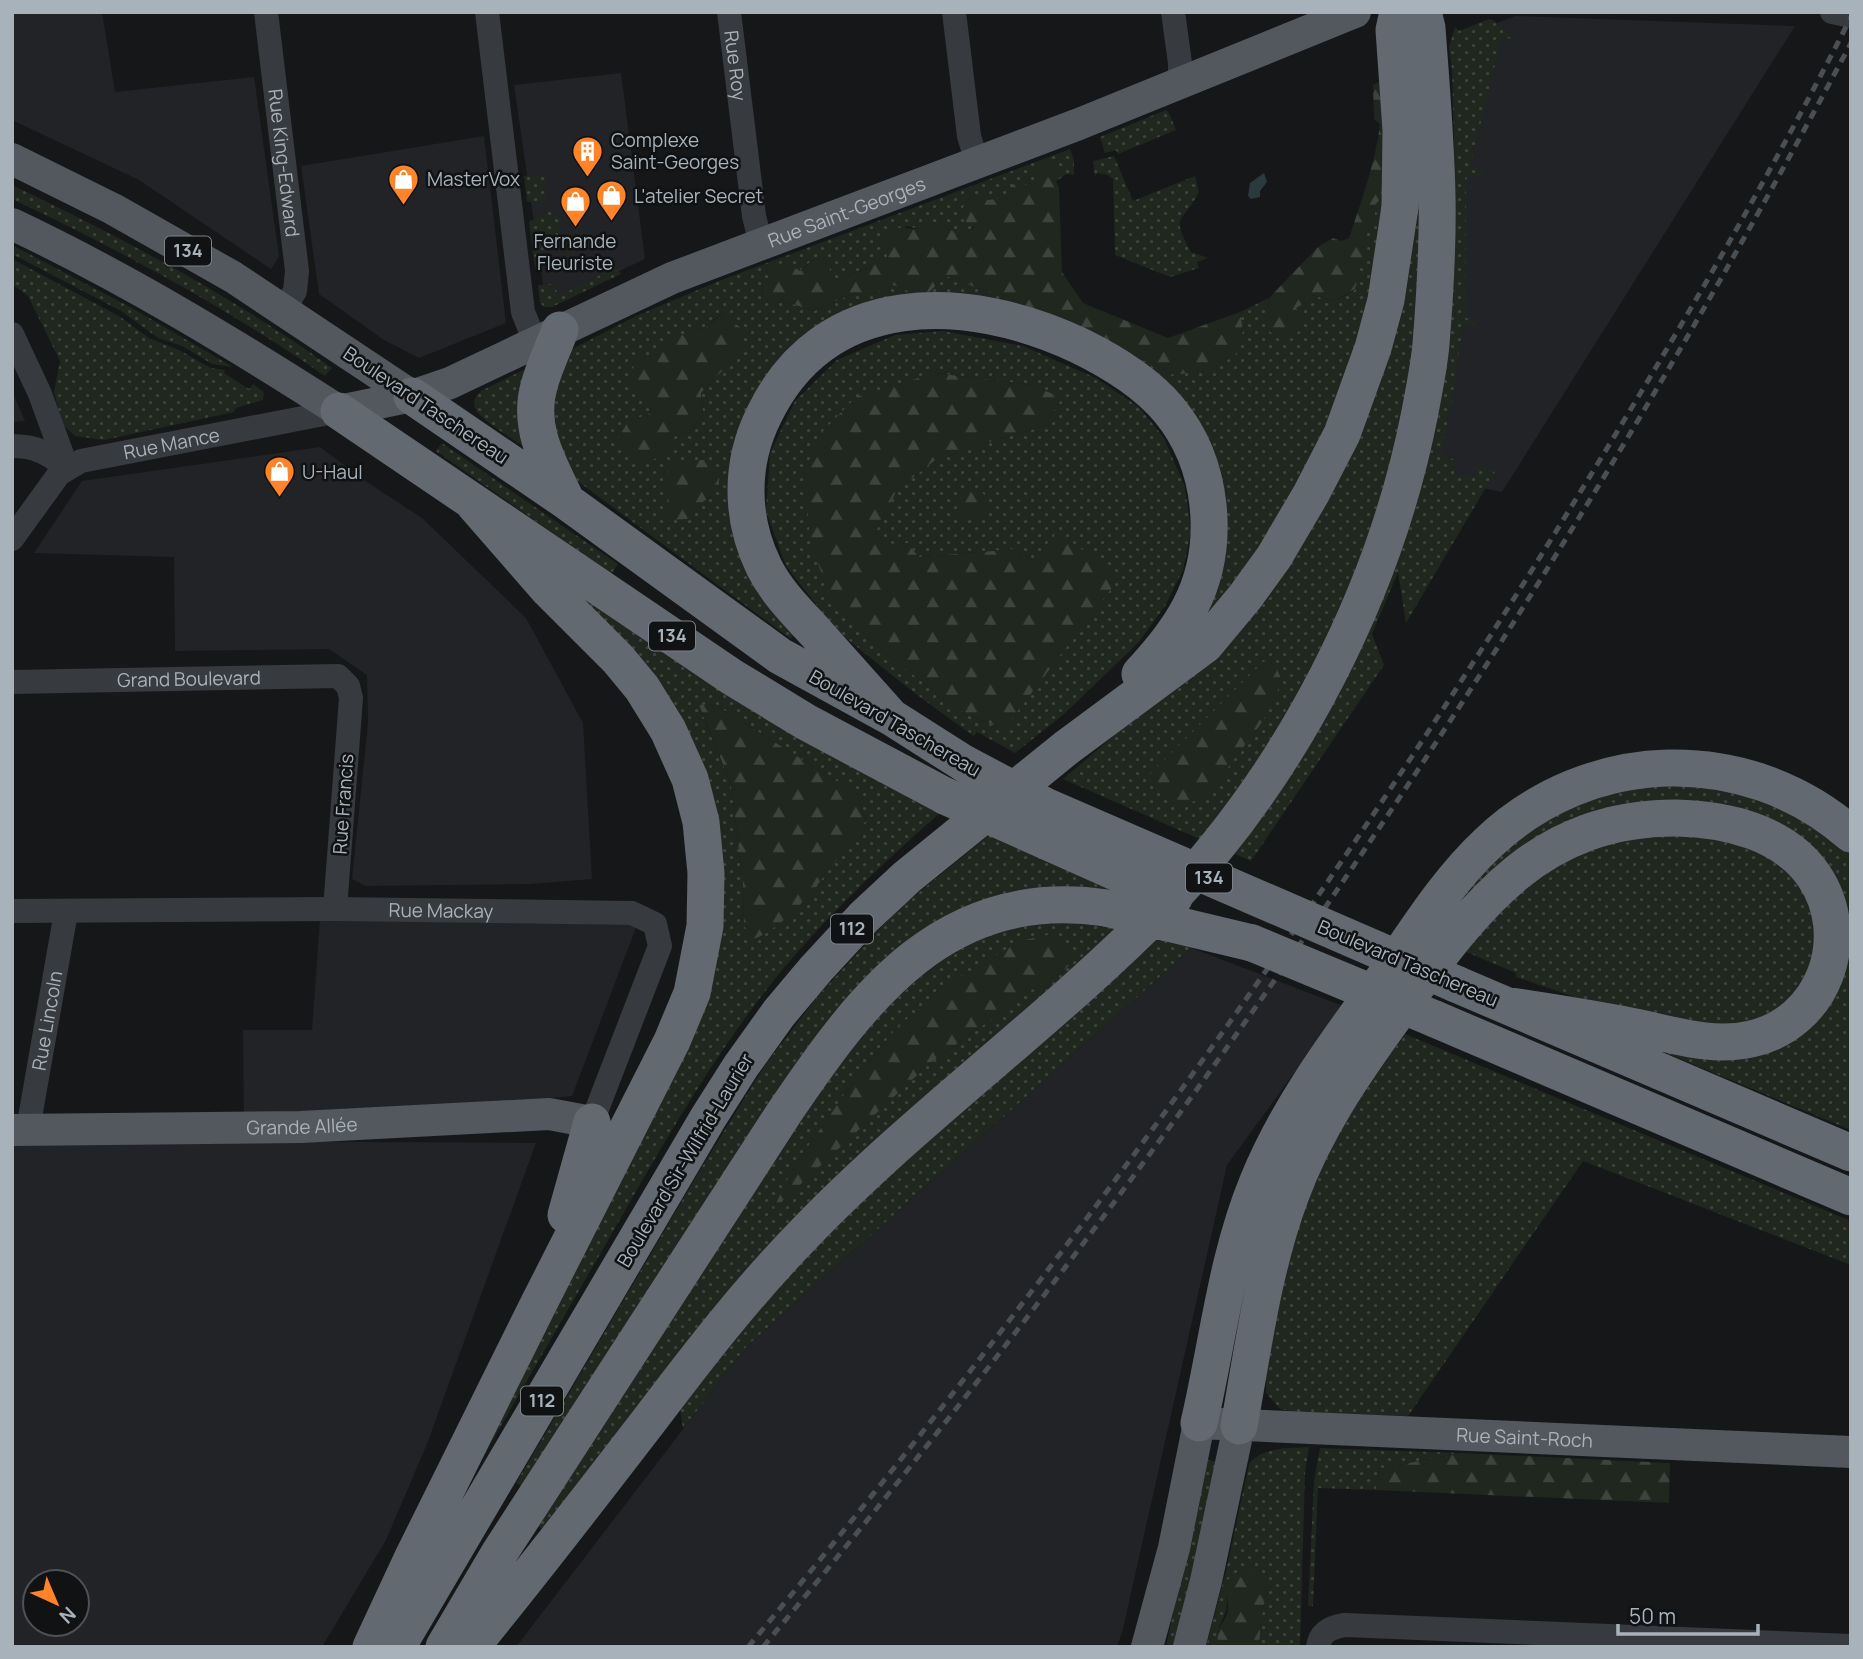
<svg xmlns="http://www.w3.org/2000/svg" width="1863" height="1659" font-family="Manrope,sans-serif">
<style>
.built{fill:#222326;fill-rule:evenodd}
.green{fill:url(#green-dots);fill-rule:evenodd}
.forest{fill:url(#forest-firs)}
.water{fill:#2b3a3e}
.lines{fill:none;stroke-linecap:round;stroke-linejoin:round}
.minor{stroke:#373a3e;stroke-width:24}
.major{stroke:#53585e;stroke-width:32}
.highway{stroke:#636970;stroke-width:37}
.rail{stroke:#4a4f54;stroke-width:5;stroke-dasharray:9 7;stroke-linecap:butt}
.highway-bridge{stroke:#636970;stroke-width:37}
.labels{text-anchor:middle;stroke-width:5;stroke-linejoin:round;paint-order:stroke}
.shield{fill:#111214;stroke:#7a8288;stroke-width:2}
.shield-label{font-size:18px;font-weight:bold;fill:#a7b2ba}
.street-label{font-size:19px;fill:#a7b2ba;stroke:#111214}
.poi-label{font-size:19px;fill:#a7b2ba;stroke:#111214;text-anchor:start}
</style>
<defs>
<pattern id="green-dots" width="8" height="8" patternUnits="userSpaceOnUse" patternTransform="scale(1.75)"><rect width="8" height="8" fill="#1f271e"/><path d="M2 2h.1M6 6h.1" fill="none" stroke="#3d443d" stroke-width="1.8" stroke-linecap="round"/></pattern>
<pattern id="forest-firs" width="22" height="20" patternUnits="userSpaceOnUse" patternTransform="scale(1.75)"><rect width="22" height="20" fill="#1f271e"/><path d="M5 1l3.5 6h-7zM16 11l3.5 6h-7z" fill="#3d443d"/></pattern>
</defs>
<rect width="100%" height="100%" fill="#161719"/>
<path class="built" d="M12,12H102L115,92L254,77L279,256L271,269L139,180L12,120Z
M1515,16L1795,26L1502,492L1433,478L1464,319L1454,39Z
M621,73L645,259L546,305L514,85Z
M484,136L506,323L419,358L384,340L319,294L301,166Z
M12,391L25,421L12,422Z
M320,447L367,482L422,518L526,618L583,723L592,879L530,884L366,886L352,879L368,723L367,675L329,649L175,651L174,557L34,553L82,481Z
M320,920L637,925L572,1096L244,1127L243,1030H312Z
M1192,948L1343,1006L1227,1165L1123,1629L1117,1647H516L746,1347Z
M12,1140L536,1143L427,1444L386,1540L322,1647H12ZM35,1582H77V1624H35Z"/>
<path class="green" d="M1489,19L1493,20L1516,41L1502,36L1470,167L1484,171L1482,177L1468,176L1466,180L1465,318L1476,319V324L1463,325L1451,405L1441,454L1455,460L1454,474L1475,477L1479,464L1495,472L1406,623L1398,572L1372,634L1384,665L1251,861L1231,852L1253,826L1448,352C1458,258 1455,165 1452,70L1449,47L1455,27L1459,31Z
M1166,110L1169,113L1176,130L1118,154L1116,150L1105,153L1100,137Z
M1070,149L1074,160V175L1066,174L1057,181L1035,165L1037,181L1026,185L1011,197L988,200C975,229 969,244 937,222L920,229L906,226L888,253L887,260L837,280L829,279L814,259L764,300L787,302L814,311L850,295L875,293L893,285L911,292L928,293L945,277C966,277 966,286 981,289C998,293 1015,296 1024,311L887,301L740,443L796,632L791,639L580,483L567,471L545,428L560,363L574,348L636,316L719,281ZM721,314L742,344L723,370L701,393L703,415L690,432L675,436L629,420L648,415L692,331L704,329ZM712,496L694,508L662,510L669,499Z
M1114,156L1133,201L1195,176L1199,192C1182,225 1170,213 1191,252L1208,258L1197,262L1199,268L1170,277L1115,255L1113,179L1108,175L1097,173L1095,176L1093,161Z
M1417,170L1421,309L1401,446L1320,664L1204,841L1063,779L1130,722L1289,551Z
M543,174L545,178L546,200L527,202L524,176Z
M12,185C123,238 232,296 332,368L325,376C227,308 120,250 12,199Z
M1385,185L1366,338L1297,497L1202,626L1223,547L1123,354L1153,363L1174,375L1243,331L1240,312L1269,298L1268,308H1296L1308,294L1334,301L1355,290L1364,232L1375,226V205L1379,188Z
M551,210L554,215H558L561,242L572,241L573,251L567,255L556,242L540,252L542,267L535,268L529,222Z
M12,245L132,308L233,367L212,364L182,346L158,338L121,311L12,254Z
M12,259L119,316L149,338L179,350L211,368L225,370L224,373L249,389L253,384L264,392L263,400L236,408L234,412L104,440L75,436L62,424L54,392L60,361L28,296L12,284Z
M616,267L621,274L552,307H544L540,303L538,285L553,284L559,296Z
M943,331L1023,346L1096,378L1139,407L1164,438L1185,487L1191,531L1183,570L1165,606L1139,642L1063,715L1015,753L977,732L974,736C919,698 867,656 815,612L818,607L786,566L766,511L770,453L795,401L837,360L895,335ZM935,373L1032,385L1062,398L1044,426L989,442L934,461L897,490L876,531L885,545L907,543L919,557L1016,549L1033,561L1004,729L967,715L886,654L833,604Z
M535,364L530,451C519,443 481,420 476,410C472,402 475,396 481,391Z
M442,443L618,564L611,574L436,451Z
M560,584L941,812C885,861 831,912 783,969C713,1054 658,1153 603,1249C543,1353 483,1457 423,1561L692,1020L712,831ZM714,704L857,794L866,820L744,926L743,885L731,784L699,706Z
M1635,783L1746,788L1851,847V1130L1625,1036L1801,1027L1830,881L1642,808L1437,939L1454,902L1537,819Z
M1686,829L1774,852L1818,907L1809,988L1742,1031L1604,1007L1516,977V973L1464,951L1481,923L1584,846Z
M990,834L1118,886L1113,895L941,924L526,1489L516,1483L700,1170L765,1065L817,997L895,912Z
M1036,920L1126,927L1066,981L547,1532L537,1525L837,1066C881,1011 928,959 995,933C1009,928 1023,925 1036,920ZM1080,955L1064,970L1033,989L929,1064L791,1171L848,1089L898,1026Z
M1158,935L1192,948L746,1347L683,1429L680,1409L788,1275L870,1194Z
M1405,1034L1851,1221V1265L1583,1161L1408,1416L1295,1412L1280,1409L1266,1393V1376C1279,1301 1293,1224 1327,1155C1349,1112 1377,1073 1405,1034Z
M1309,1447L1305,1473L1300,1647H1259L1261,1620L1267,1588L1226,1595C1231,1621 1211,1623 1220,1647H1206L1226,1571L1249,1464C1262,1447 1290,1448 1309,1447Z
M1320,1448L1460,1453L1379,1469L1376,1490L1318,1488L1313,1606H1308L1314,1481Z
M1204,1459L1218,1462L1176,1647H1166Z"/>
<path class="forest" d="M1380,81L1388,82L1385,185L1379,189L1380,199L1375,205V226L1364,232L1368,253L1362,258L1355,289L1334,301L1308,294L1306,302L1296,308C1304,319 1301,325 1296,336L1271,333L1261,318L1268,308L1269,298L1318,247L1333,238L1341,241L1349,238C1361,202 1376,161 1380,124L1374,119L1373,85Z
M1039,161H1050L1057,170L1055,179L1059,188L1062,272L1083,303L1168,338L1240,312L1243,331L1236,354L1215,369L1174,375L1153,363L1123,354L1024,311C1015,296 998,293 981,289C966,286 966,277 945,277L928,293L911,292L893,285L875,293L850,295L814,311L787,302L763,300L771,267L786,262L800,271L814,259H825L830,269L829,279L837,280L868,268L866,261L877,255L887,260L888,253L881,251L883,237L888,227L920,229L937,222C951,231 960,237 975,227L967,223L961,212L968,197L980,195L988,200L1010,197L1011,186L1019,180L1026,185L1036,181L1035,165Z
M722,314L741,328L743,344L723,370L701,393L703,415L690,432L675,436L668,452L641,466L631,460L615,443L629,420L648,415L652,408L625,382L640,356L651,358L661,344L692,331L704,329Z
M935,373L1032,385L1062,398L1044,426L989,442L934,461L897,490L876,531L885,544L907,543L919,557L1016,549L1033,561L1056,533L1110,567L1118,580L1004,729L967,715L886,654L833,604L810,542L805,471L821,433L856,397Z
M674,460H706C738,496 703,492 687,519L670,520L662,510L669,499L663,481Z
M965,491H981L989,501V511L983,518L972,519L959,515L956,503Z
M1273,659L1282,681L1263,721L1205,798L1181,805L1148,776L1263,662Z
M714,704L857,794L866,821C839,855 795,925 753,939L744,926L743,885L731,784L699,705Z
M1052,934L1081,955L1064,970L1033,989L929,1064L773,1210L791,1171L848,1089L898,1026L958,978L1020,941Z
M1460,1453L1670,1463L1669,1503L1376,1490L1379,1469Z
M1242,1569C1257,1570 1260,1576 1267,1588L1261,1620L1259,1647H1220C1211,1625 1229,1624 1228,1606C1228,1599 1224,1591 1226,1584C1228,1577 1236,1573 1242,1569Z"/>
<path class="water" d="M1264,173L1267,182L1260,191V197L1251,199L1248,196L1250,183Z"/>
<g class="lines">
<g class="minor">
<path id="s1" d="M266,12L297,271L295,291L284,310"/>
<path d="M487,12L523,312L535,342"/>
<path id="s2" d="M729,12L754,216L761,244"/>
<path d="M954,12L969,136L977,162"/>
<path d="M1173,12L1180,63V82"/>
<path d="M1832,12L1851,16"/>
<path d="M12,334L40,394L67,468"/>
<path d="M12,446C36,446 48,453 67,468"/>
<path id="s3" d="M12,539L59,474L81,461L339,411"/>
<path id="s4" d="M12,682L338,676L348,686L351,698L335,909"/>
<path id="s5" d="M12,911L335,909L632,913L655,924L660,946L592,1122"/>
<path id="s6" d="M28,1129L66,912"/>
<path d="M1318,1647C1320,1632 1331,1627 1345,1625L1851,1646"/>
</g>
<g class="major">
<path d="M12,159L113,209L233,277L412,396"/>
<path id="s7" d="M12,224C126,278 233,343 339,411L412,396L450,383L672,278L1079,124L1355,12"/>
<path id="s8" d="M12,1130L301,1127L549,1114L592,1122"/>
<path id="s9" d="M1147,1647L1174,1548L1199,1423L1851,1452"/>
<path d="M1189,1647L1206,1581L1239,1426"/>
</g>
<path class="highway" d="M560,330C553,349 544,367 539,386C527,428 549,464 566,500
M412,396L566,501L780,656L891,717L965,764
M339,411L732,677L806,722L945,796
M891,717C866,689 841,661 816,633C797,612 777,593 764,567C740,518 740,463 764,415C825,288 967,293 1078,345C1111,361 1145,381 1169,410C1213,463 1222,545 1190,607C1177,632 1159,653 1140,674
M1164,922L1252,943
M1456,984L1851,1153
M1435,1019L1851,1197
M566,1215L592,1122
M1199,1423C1218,1342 1226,1258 1258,1181C1288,1108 1335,1045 1381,982C1414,935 1446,882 1488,843C1589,747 1745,742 1851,834
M1239,1426C1253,1349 1263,1270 1290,1197C1315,1128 1355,1071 1397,1013C1472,911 1534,818 1676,818C1726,819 1784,832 1814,876C1855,937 1824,1023 1751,1039C1709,1049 1666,1032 1625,1025C1585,1017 1545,1011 1505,1005
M371,1647L412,1559L538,1305L672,1041L692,993L705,926L706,873L701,822L690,779L668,730L642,688L618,659L549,590L474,504
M397,1647L708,1118L741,1066L779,1013L816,969L864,917L907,877L1066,748L1205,645L1245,597L1274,557L1311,494L1342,434L1373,348L1386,300L1400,207L1401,130L1394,30L1398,12
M444,1647L500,1552L784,1113C863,996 946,884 1106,908
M471,1647C532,1573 590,1497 648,1422C698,1356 748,1291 806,1232C918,1116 1051,1021 1164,906C1292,774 1385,592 1420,412C1424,390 1429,367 1431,344C1435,295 1438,245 1437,196C1436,140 1431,84 1427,28L1423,12"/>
<path class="rail" d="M748,1647C1042,1294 1313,923 1555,533C1659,365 1761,194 1851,17
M763,1647C1178,1150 1547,615 1851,43"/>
<path class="highway-bridge" d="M965,764L1045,806L1456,984
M945,796L1174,898
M1106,908L1164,922
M1252,943L1435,1019"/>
</g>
<defs>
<symbol id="building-pin" viewBox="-11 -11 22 30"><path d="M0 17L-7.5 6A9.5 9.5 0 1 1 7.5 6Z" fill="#ff8328" stroke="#111214"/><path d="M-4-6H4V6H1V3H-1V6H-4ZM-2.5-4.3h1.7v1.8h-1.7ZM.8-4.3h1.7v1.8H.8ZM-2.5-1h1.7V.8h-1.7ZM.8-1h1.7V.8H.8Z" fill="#fff"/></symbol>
<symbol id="shop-pin" viewBox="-11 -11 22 30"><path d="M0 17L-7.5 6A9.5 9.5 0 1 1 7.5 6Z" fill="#ff8328" stroke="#111214"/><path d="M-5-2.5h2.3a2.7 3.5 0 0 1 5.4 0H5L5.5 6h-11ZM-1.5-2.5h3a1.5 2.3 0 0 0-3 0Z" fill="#fff"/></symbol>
</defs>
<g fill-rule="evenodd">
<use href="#building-pin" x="570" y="134" width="35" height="47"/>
<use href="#shop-pin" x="386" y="162" width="35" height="47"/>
<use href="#shop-pin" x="594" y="178" width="35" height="47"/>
<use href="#shop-pin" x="558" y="184" width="35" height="47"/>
<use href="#shop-pin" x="262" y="454" width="35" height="47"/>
</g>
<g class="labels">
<g class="shield">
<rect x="165" y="236.5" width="46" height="29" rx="5"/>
<rect x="649" y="621.5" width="46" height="29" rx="5"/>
<rect x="1186" y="863.5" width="46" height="29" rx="5"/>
<rect x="831" y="914.5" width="42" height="29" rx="5"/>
<rect x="521" y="1386.5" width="42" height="29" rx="5"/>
</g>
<g class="shield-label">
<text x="188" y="257">134</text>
<text x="672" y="642">134</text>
<text x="1209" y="884">134</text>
<text x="852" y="935">112</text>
<text x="542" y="1407">112</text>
</g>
<g class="street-label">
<text dy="7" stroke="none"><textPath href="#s2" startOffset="54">Rue Roy</textPath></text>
<text dy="7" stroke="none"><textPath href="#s1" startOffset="152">Rue King-Edward</textPath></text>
<text dy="7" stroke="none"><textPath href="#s7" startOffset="924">Rue Saint-Georges</textPath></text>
<text transform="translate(426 405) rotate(34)" y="7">Boulevard Taschereau</text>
<text dy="7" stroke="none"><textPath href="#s3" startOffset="198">Rue Mance</textPath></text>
<text dy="7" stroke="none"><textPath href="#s4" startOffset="177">Grand Boulevard</textPath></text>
<text transform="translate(895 723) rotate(30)" y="7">Boulevard Taschereau</text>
<text transform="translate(343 804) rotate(-86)" y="7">Rue Francis</text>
<text dy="7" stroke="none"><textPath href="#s5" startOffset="429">Rue Mackay</textPath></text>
<text transform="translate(1408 963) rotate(23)" y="7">Boulevard Taschereau</text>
<text dy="7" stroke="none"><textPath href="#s6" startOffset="110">Rue Lincoln</textPath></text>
<text dy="7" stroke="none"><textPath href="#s8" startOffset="290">Grande Allée</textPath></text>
<text transform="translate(685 1160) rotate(-59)" y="7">Boulevard Sir-Wilfrid-Laurier</text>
<text dy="7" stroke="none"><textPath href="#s9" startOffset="556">Rue Saint-Roch</textPath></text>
</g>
<g class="poi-label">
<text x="611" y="147">Complexe<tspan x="611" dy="22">Saint-Georges</tspan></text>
<text x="427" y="186">MasterVox</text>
<text x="634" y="203">L'atelier Secret</text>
<text x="575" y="248" text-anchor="middle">Fernande<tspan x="575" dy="22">Fleuriste</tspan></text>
<text x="302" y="479">U-Haul</text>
</g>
</g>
<rect width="1863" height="1659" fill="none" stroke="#a7b2ba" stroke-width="28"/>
<g transform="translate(56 1603) rotate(136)"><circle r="33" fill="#111214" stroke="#4d5256" stroke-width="2"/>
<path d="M0-5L12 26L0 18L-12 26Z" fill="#ff8328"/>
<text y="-10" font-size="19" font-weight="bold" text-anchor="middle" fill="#a7b2ba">N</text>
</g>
<path d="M1618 1624v10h140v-10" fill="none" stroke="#a7b2ba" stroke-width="3.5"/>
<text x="1629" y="1624" font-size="21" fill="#a7b2ba" stroke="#111214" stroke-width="5" paint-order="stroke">50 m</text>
</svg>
